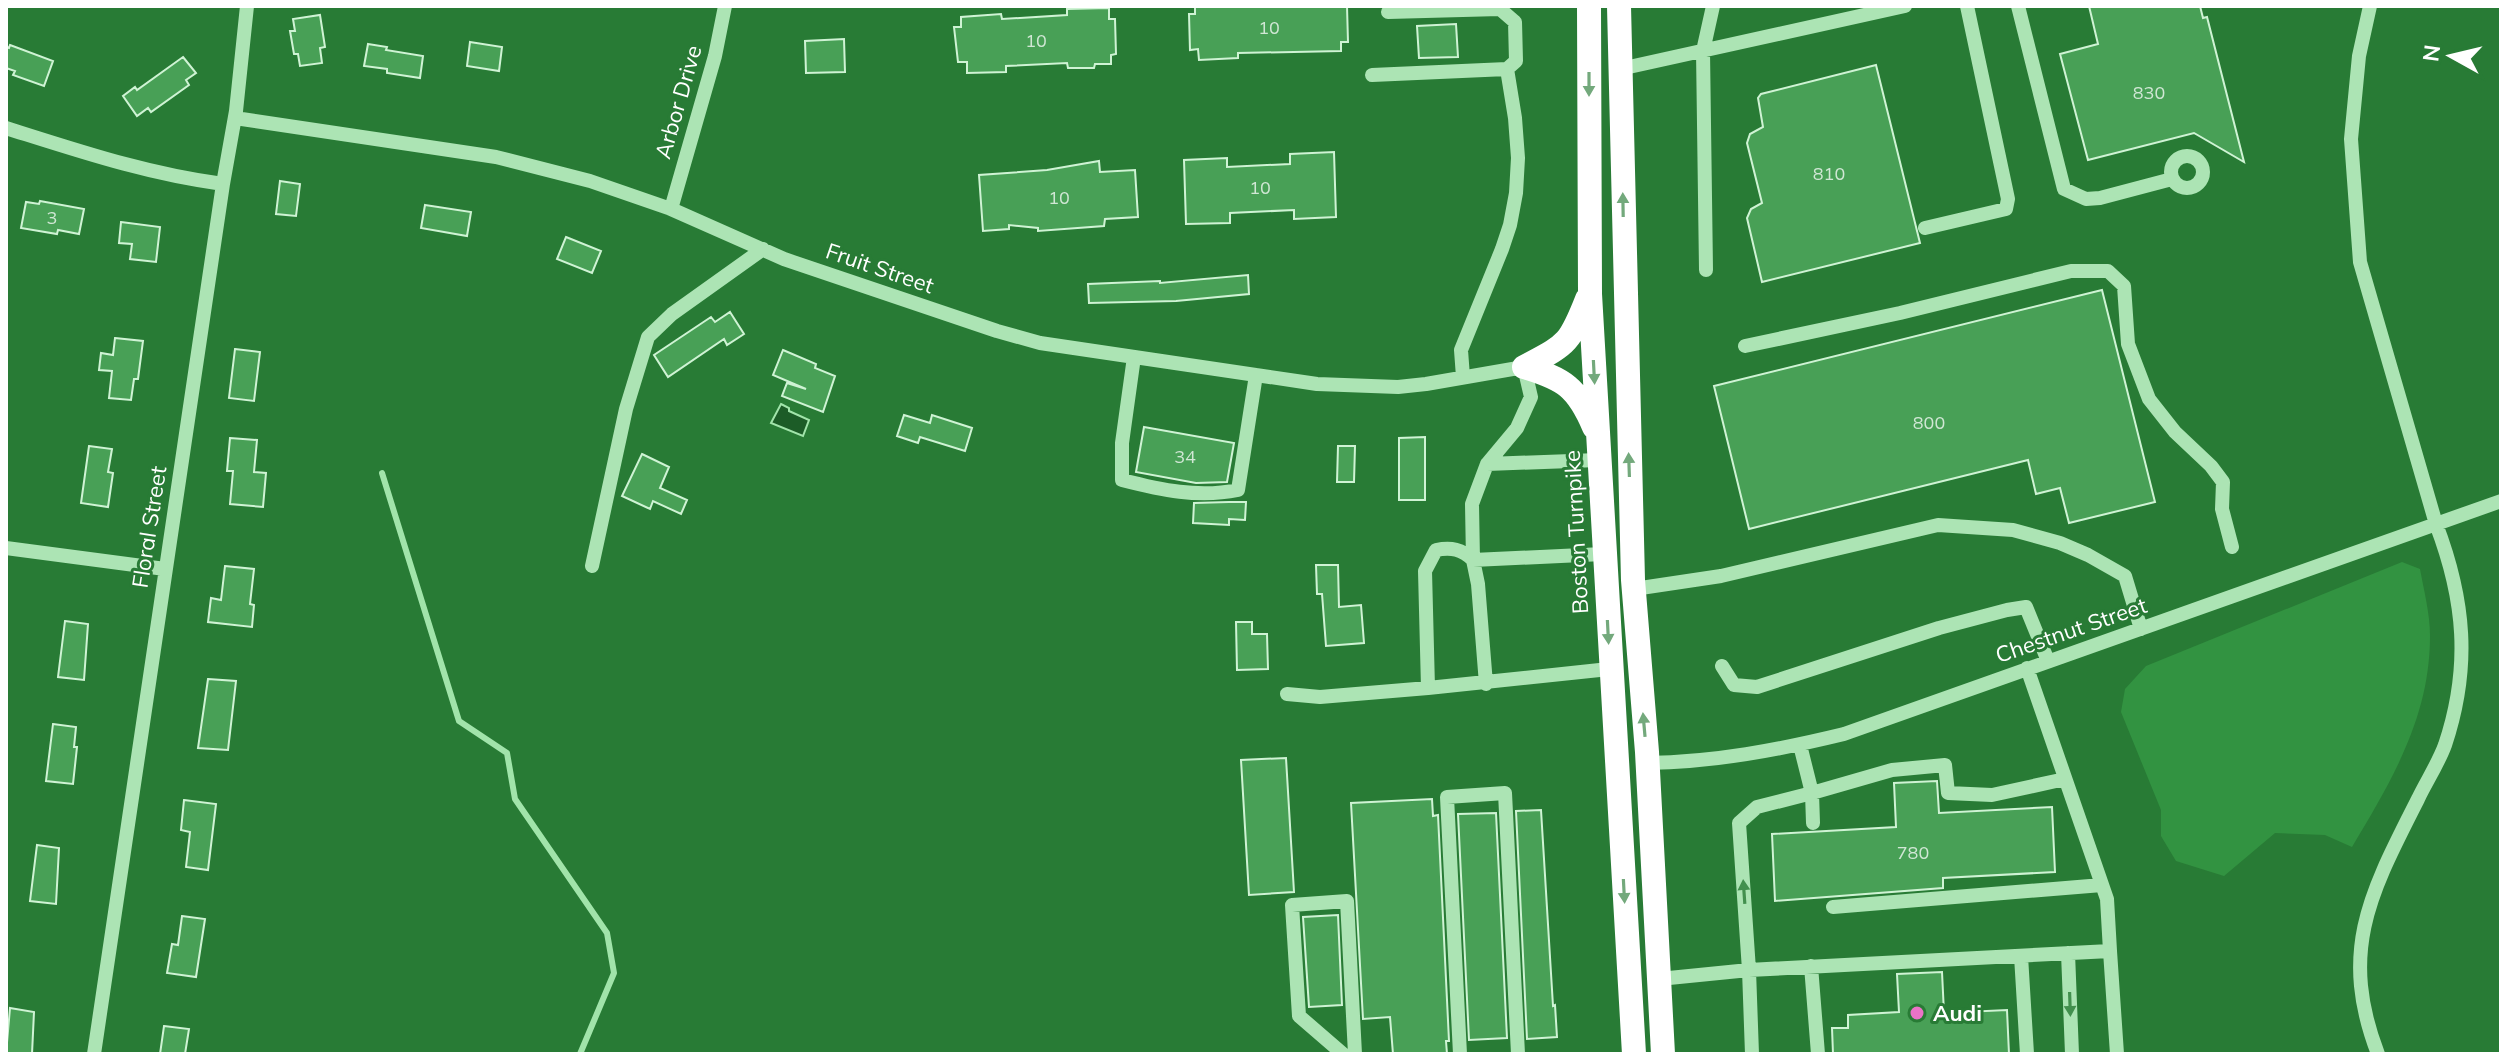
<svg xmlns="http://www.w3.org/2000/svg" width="2507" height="1060" font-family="Mulish,sans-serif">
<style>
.green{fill:#329341}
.water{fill:#1c5c27;stroke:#a1e4aa;stroke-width:2}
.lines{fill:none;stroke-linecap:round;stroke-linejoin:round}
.stream{stroke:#a1e4aa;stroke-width:6}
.building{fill:#48a056;stroke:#cff3d4;stroke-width:2}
.minor{stroke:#ace4b4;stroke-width:14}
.highway{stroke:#fff;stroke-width:24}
.oneway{fill:#73a97c}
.oneway2{fill:#42904e}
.poi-dot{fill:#eb73c6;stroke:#287b35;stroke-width:3}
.labels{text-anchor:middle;stroke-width:6;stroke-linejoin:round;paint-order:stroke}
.number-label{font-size:18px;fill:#d1e7d5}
.street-label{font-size:22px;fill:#fff;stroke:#287b35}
.poi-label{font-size:22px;font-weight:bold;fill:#fff;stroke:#287b35;text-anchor:start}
</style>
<rect width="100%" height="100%" fill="#287b35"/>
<path class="green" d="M2402,562L2420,569C2424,591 2430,614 2430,636C2430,717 2392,780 2352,847L2325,835L2275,833L2224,876L2176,861L2161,836V810L2121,712L2125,689L2146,666Z"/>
<path class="water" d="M781,404L789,408V411L809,420L803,436L771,423Z"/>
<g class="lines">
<path class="stream" d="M382,473L459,721L507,753L515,799L607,933L614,973L580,1054"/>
</g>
<path class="building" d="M1195,6H1347L1348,42H1341V51L1238,53V58L1199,60L1198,49L1190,50L1189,14H1195Z
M2089,6H2200L2203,18L2207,17L2244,162L2194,133L2088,160L2060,54L2098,44Z
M1109,8V19H1115L1116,54L1111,55V64H1095L1094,68H1068L1067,63L1006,66V72L967,73V62H958L954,27H961V17L1001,14L1002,19L1067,15V9Z
M320,15L325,47L320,48L322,63L300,66L298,54H294L290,31H295L293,19Z
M1456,24L1458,57L1419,58L1417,26Z
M844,39L845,72L806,73L805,41Z
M470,42L502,47L499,71L467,66Z
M368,44L387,47L386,50L423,56L420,78L387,73V69L364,66Z
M10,45L53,61L44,86L13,75L15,71L6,68V47L9,48Z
M183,57L196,73L186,80L189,85L151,112L148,108L137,116L123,96L135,87L137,90Z
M1876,65L1920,243L1762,282L1747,218L1751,209L1762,203L1747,143L1750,134L1763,127L1758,98L1761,94Z
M1334,152L1336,217L1294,219V210L1230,213V223L1186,224L1184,160L1227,158V167L1290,164V154Z
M1099,161L1100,172L1135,170L1138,217L1105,219L1104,226L1038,231V228L1009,225V229L983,231L979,175L1047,170Z
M280,181L300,184L296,216L276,214Z
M40,201L84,209L79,234L58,230L57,234L21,228L26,202L39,204Z
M425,205L471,212L467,236L421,228Z
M121,222L160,227L156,262L130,259L132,244L119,243Z
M566,237L601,251L592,273L557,259Z
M1248,275L1249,294L1176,301L1089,303L1088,284L1160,281V283Z
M2102,290L2155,502L2069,523L2060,488L2036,494L2028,460L1749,529L1714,386Z
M730,312L744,334L727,345L724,339L668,377L654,355L711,317L715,322Z
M115,338L143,341L138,379H134L131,400L109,398L112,371L99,370L101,353L113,355Z
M235,349L260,352L254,401L229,398Z
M783,350L816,364L815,368L835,376L823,412L782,396L787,383L806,389L773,375Z
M904,415L930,423L932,415L972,428L965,451L920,437L918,443L897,436Z
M1144,427L1234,443L1227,482L1196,483L1136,472Z
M1425,437V500H1399V438Z
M230,438L257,440L254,472L266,473L263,507L230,504L233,471H227Z
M89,446L112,449L108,472L113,473L108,507L81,503Z
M1338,446H1355L1354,482H1337Z
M642,454L669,467L660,488L687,500L681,514L653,501L650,509L622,496Z
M1229,502H1246L1245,520L1229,519V525L1193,523L1194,503Z
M1316,565H1338L1339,607L1361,605L1364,643L1326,646L1322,594H1317Z
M225,566L254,569L250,604L254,605L252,627L208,622L211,598L221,600Z
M65,621L88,624L84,680L58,677Z
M1236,622H1252V634H1267L1268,669L1237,670Z
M208,679L236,681L228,750L198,748Z
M53,724L76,727L74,747H77L73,784L46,781Z
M1286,758L1294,892L1249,895L1241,760Z
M1937,781L1939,813L2052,807L2055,872L1943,878V888L1775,901L1772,834L1896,827L1894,783Z
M1432,799L1433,816L1438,815L1449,1041H1446L1447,1054H1393L1390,1017L1363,1019L1351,803Z
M184,800L216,804L208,870L186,867L190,832L181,830Z
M1541,810L1553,1006L1555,1005L1557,1037L1527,1039L1516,811Z
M1496,813L1507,1038L1469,1040L1458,814Z
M37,845L59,848L56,904L30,901Z
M1338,915L1342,1005L1309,1007L1303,917Z
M182,916L205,919L196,977L167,973L172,944L178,945Z
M1942,972L1944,1013L2007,1010L2009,1054H1833L1832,1028H1848V1015L1899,1012L1897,974Z
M10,1008L34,1012L32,1054H6Z
M164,1026L189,1029L185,1054H160Z"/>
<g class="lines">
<path class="minor" d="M2018,6L2064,189L2086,199L2100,198L2172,179
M2370,6L2359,56L2351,139L2360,262L2436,524C2465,600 2471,667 2445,745C2438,764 2426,782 2418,799C2371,892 2338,950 2378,1054
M1388,12L1500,9L1515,22L1516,61L1507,69
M1620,69L1905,6
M1372,75L1507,69L1515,118L1518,158L1516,193L1510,225L1502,249L1461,350L1463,377
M235,118L496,157L590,181L671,209L784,259L997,331L1040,343L1317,384L1398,387L1426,384L1524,367L1531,397L1517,428L1487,464
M6,128C79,151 147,174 223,184
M2171 172a16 16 0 1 1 32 0a16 16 0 1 1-32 0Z
M671,209L715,56L725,6
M1925,228L2006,209L2008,199L1967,6
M1706,270L1703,51L1713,6
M1745,346L1900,313L2071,271H2108L2124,286L2128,344L2149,399L2175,432L2211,466L2223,482L2222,509L2232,547
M1134,357L1122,443V480C1161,490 1198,498 1238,490L1256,375
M1598,460L1487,464L1472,504L1473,560L1603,554
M6,548L165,569
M592,566L626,409L648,337L672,314L763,249
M1634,589L1721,576L1938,525L2013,530L2060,543L2088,555L2125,576L2141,629
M1722,666L1734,685L1757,687L1939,628L2007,610L2026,607L2048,661
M1486,684L1478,584L1473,560C1462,549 1451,547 1436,550L1425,571L1428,688L1609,669
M1287,694L1320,697L1428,688
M1800,745L1812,793L1892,770L1945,765L1948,793L1992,795L2065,779
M1647,763C1715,762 1778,750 1844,734L2501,501
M1813,823L1812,793L1757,807L1739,823L1749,970L2110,951L2107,899L2027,668
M1833,907L2102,885
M2110,951L2117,1054
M2068,953L2072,1054
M2021,956L2027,1054
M1811,966L1818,1054
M1659,979L1749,970L1752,1054
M94,1054L223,184L236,111L247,6
M1343,1054L1299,1016L1292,905L1347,901L1355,1054
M1460,1054L1447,797L1505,793L1518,1054"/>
<path class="highway" d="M1589,6L1590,294L1634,1054
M1619,6L1633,580L1647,752L1663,1054
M1524,367C1564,379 1577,387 1594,427
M1524,367C1567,344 1569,345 1587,299"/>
</g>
<defs><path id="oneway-solid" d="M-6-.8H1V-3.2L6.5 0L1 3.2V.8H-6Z" transform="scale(2)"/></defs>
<g class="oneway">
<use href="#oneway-solid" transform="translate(1589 84) rotate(90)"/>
<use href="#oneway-solid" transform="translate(1623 205) rotate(-91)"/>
<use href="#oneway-solid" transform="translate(1594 372) rotate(87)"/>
<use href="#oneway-solid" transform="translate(1629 465) rotate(-92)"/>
<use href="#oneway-solid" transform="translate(1608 632) rotate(87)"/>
<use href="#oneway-solid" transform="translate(1644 725) rotate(-95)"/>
<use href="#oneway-solid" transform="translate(1624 891) rotate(87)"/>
</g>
<g class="oneway2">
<use href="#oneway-solid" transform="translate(1744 892) rotate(-94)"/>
<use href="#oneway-solid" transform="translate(2070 1004) rotate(88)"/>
</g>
<circle class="poi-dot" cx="1917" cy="1013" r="8"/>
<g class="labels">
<g class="number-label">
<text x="1269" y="34">10</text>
<text x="1036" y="47">10</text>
<text x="2149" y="99">830</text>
<text x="1829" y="180">810</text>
<text x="1260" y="194">10</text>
<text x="1059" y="204">10</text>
<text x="52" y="224">3</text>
<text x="1929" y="429">800</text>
<text x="1185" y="463">34</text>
<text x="1913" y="859">780</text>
</g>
<g class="street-label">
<text transform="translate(678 102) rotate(-74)" y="8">Arbor Drive</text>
<text transform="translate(880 268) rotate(19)" y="8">Fruit Street</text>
<text transform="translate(149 527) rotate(-81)" y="8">Floral Street</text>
<text transform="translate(1576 532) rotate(-93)" y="8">Boston Turnpike</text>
<text transform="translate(2071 630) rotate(-19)" y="8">Chestnut Street</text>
</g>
<g class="poi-label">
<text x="1933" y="1021">Audi</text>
</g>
</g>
<rect width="2507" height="1060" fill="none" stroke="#ffffff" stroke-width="16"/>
<g transform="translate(2451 56) rotate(278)" stroke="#287b35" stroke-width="6" paint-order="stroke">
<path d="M0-6L14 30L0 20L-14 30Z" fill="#ffffff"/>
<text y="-12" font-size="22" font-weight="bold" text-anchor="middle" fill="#ffffff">N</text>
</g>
</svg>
